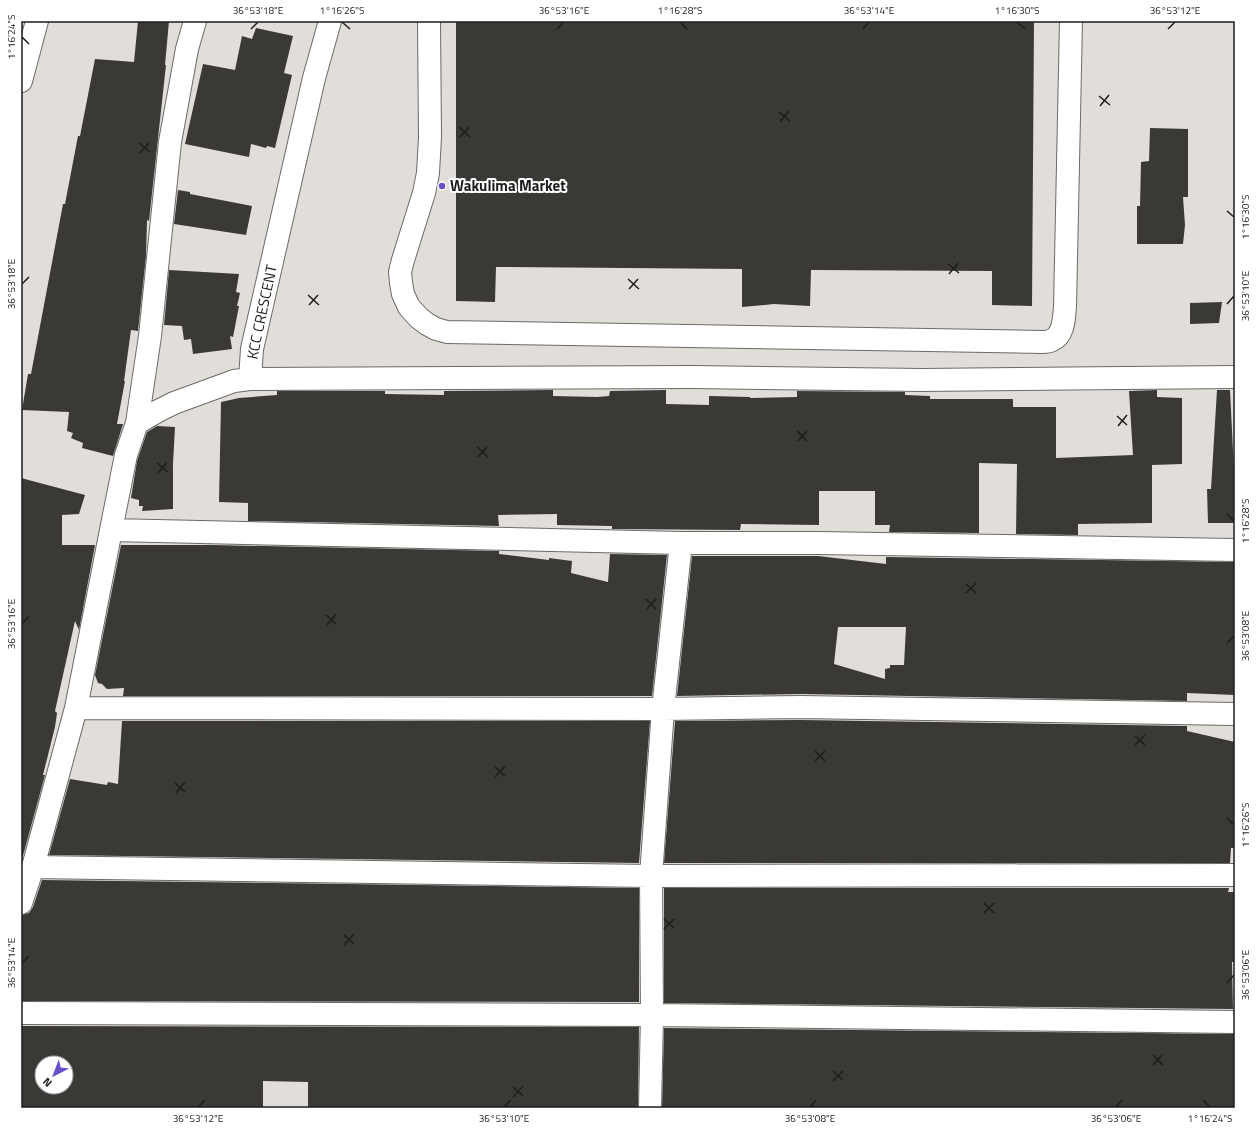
<svg xmlns="http://www.w3.org/2000/svg" width="1256" height="1129" font-family="'Titillium Web',sans-serif">
<style>
.building{fill:#3b3936;fill-rule:evenodd}
.lines{fill:none;stroke-linecap:round;stroke-linejoin:round}
.minor-casing{stroke:#6c6a66;stroke-width:24}
.minor{stroke:#fff;stroke-width:22}
.ticks{fill:none;stroke:#1d1c1b;stroke-width:1.5}
.poi-dot{fill:#6b4fc8;stroke:#fff;stroke-width:1.5}
.labels{text-anchor:middle;stroke-width:4;stroke-linejoin:round;paint-order:stroke}
.poi-label{font-size:15px;font-weight:bold;fill:#1d1c1b;stroke:#fff;text-anchor:start}
.street-label{font-size:15px;fill:#1d1c1b;stroke:#fff}
.neatline{fill:none;stroke:#1d1c1b;stroke-width:1.5}
.ticks-label{font-size:10px;text-anchor:middle;fill:#1d1c1b}
</style>
<rect width="100%" height="100%" fill="#e1deda"/>
<path class="building" d="M138,21H169L165,65H166L149,221L147,220L146,256L138,331L131,330L124,381H125L117,424H123L113,456L82,448L83,443L71,438L73,433L67,431L69,412L22,410L28,374H31L63,204H65L78,136H80L95,59L134,62Z
M456,21H1034L1032,306L992,305V271L811,270L810,306L774,304L742,307V269L496,267L495,302L456,301Z
M256,28L293,36L284,73L292,75L275,148L267,146L266,148L251,144L249,157L185,144L203,64L235,70L242,36L252,39Z
M1150,128L1188,129V197H1183L1185,225L1183,244H1137V206H1140L1141,162L1149,161Z
M178,190L190,192V194L252,206L246,235L174,224Z
M169,270L239,274L236,292L240,293L237,306H239L233,337L230,336L232,349L193,354L191,339L184,340L182,326L164,325Z
M1222,302L1219,323L1190,324V303Z
M553,390V396L597,397L609,396L610,391L666,390V404L709,405V396L750,397V398L797,397V391L905,392V395L930,396V399H1013V407H1056V458L1133,455L1129,391L1157,390V397L1182,398V464L1152,465V523L1078,524V535L1016,534L1017,464L979,463V533L889,532L890,525H875V491H819V525L741,524L740,530L612,529V526L557,525V514L498,515L499,526L248,521V503L219,502L221,402L239,398L277,395V391H385V394L444,395V391Z
M1217,390H1230L1234,471L1235,523H1208L1207,489H1211Z
M157,426L175,427L173,464V509L142,511L143,506H139V500L131,498L137,461L147,432Z
M21,478L85,495L79,514L62,515V545H95L79,630L75,621L55,711L57,713L55,727L43,775H45L21,863Z
M121,545H213L499,551V554L549,560V558L572,561L571,573L608,582L610,554L667,555L652,696H123L124,688L107,689L102,684L98,683L95,675Z
M692,556H818L886,564V557L1235,562V695L1187,693V701L801,694L677,696ZM838,627H906L904,665H890V668L885,669V679L834,664Z
M801,720L1187,726V731L1235,742V848H1231L1230,863H664L675,721Z
M122,721H650L639,863L49,855L70,779L107,785L108,782L118,784Z
M42,880L639,888V1002L21,1001V915L29,913L33,907Z
M664,888H1229L1228,892H1235V962H1232L1233,1009L664,1003Z
M21,1026L639,1027L638,1108H308V1082L263,1081V1108H21ZM42,1063H66V1087H42Z
M664,1028L1235,1034V1108H662Z"/>
<g class="lines">
<defs>
<path id="minor" d="M429,21L430,137L428,173L424,193L403,260L400,272L401,283L403,294L409,307L419,318L427,324L436,329L447,332L1042,342C1044,342 1049,342 1052,340C1064,335 1064,318 1065,307L1071,21
M21,81L37,21
M250,379L693,377L922,380L1235,377
M137,423L150,336L170,142L187,49L195,21
M111,530L126,455L137,423L158,411L174,403L234,381L250,379L252,349L314,78L330,21
M76,708L111,530L681,543H818L1235,550
M33,867L651,876L1235,875
M21,903L33,867L76,708L663,709L801,707L1235,714
M21,1013L652,1015L1235,1022
M650,1108L652,1015L651,876L663,709L681,543"/>
</defs>
<use href="#minor" class="minor-casing"/>
<use href="#minor" class="minor"/>
</g>
<path class="ticks" d="M342,22L350,29M680,22L687,29M1017,22L1025,29M251,29L258,22M557,29L564,22M863,29L869,22M1168,29L1175,22M22,37L29,44M1099,96L1110,105M1100,106L1109,95M779,112L790,121M780,122L789,111M459,127L470,137M460,137L469,127M139,143L150,152M140,153L149,143M1227,211L1234,217M948,264L959,273M949,274L958,263M628,279L639,289M22,284L29,277M629,289L638,279M308,295L319,305M1227,304L1234,296M309,305L318,295M1117,416L1127,425M1118,426L1127,415M797,431L807,441M798,441L807,431M477,447L488,457M478,457L487,447M157,463L168,472M158,473L167,462M1227,514L1234,521M966,584L976,593M966,593L976,583M646,599L656,609M647,609L656,599M326,615L336,624M22,624L29,616M327,625L336,614M1227,643L1234,636M1135,736L1145,745M1135,745L1145,735M815,751L825,761M815,761L825,751M495,767L505,776M495,777L505,766M175,783L185,792M176,793L185,782M1227,818L1234,825M984,903L994,913M984,913L994,903M664,919L674,928M664,929L674,919M344,935L354,944M344,945L354,934M22,963L29,956M1227,983L1234,975M1153,1055L1163,1065M1153,1065L1162,1055M833,1071L843,1080M833,1081L843,1071M513,1087L523,1096M513,1097L523,1086M1203,1100L1210,1107M198,1107L205,1100M504,1107L511,1100M810,1107L816,1100M1116,1107L1122,1100"/>
<circle class="poi-dot" cx="442" cy="186" r="4"/>
<g class="labels">
<g class="poi-label">
<text x="450" y="191">Wakulima Market</text>
</g>
<g class="street-label">
<text transform="translate(262 312) rotate(-78)" y="5">KCC CRESCENT</text>
</g>
</g>
<rect width="1256" height="1129" fill="none" stroke="#ffffff" stroke-width="44"/>
<g transform="translate(54 1075) rotate(222)"><circle r="19" fill="#ffffff" stroke="#a5a4a4"/>
<path d="M0-3L7 15L0 10L-7 15Z" fill="#6b4fc8"/>
<text y="-6" font-size="11" font-weight="bold" text-anchor="middle" fill="#1d1c1b">N</text>
</g>
<rect x="22" y="22" width="1212" height="1085" class="neatline"/>
<g class="ticks-label">
<text x="258" y="14">36°53'18"E</text>
<text x="342" y="14">1°16'26"S</text>
<text x="564" y="14">36°53'16"E</text>
<text x="680" y="14">1°16'28"S</text>
<text x="869" y="14">36°53'14"E</text>
<text x="1017" y="14">1°16'30"S</text>
<text x="1175" y="14">36°53'12"E</text>
<text transform="translate(11 37) rotate(-90)" y="4">1°16'24"S</text>
<text transform="translate(1245 217) rotate(-90)" y="4">1°16'30"S</text>
<text transform="translate(11 284) rotate(-90)" y="4">36°53'18"E</text>
<text transform="translate(1245 296) rotate(-90)" y="4">36°53'10"E</text>
<text transform="translate(1245 521) rotate(-90)" y="4">1°16'28"S</text>
<text transform="translate(11 624) rotate(-90)" y="4">36°53'16"E</text>
<text transform="translate(1245 636) rotate(-90)" y="4">36°53'08"E</text>
<text transform="translate(1245 825) rotate(-90)" y="4">1°16'26"S</text>
<text transform="translate(11 963) rotate(-90)" y="4">36°53'14"E</text>
<text transform="translate(1245 975) rotate(-90)" y="4">36°53'06"E</text>
<text x="198" y="1122">36°53'12"E</text>
<text x="504" y="1122">36°53'10"E</text>
<text x="810" y="1122">36°53'08"E</text>
<text x="1116" y="1122">36°53'06"E</text>
<text x="1210" y="1122">1°16'24"S</text>
</g>
</svg>
